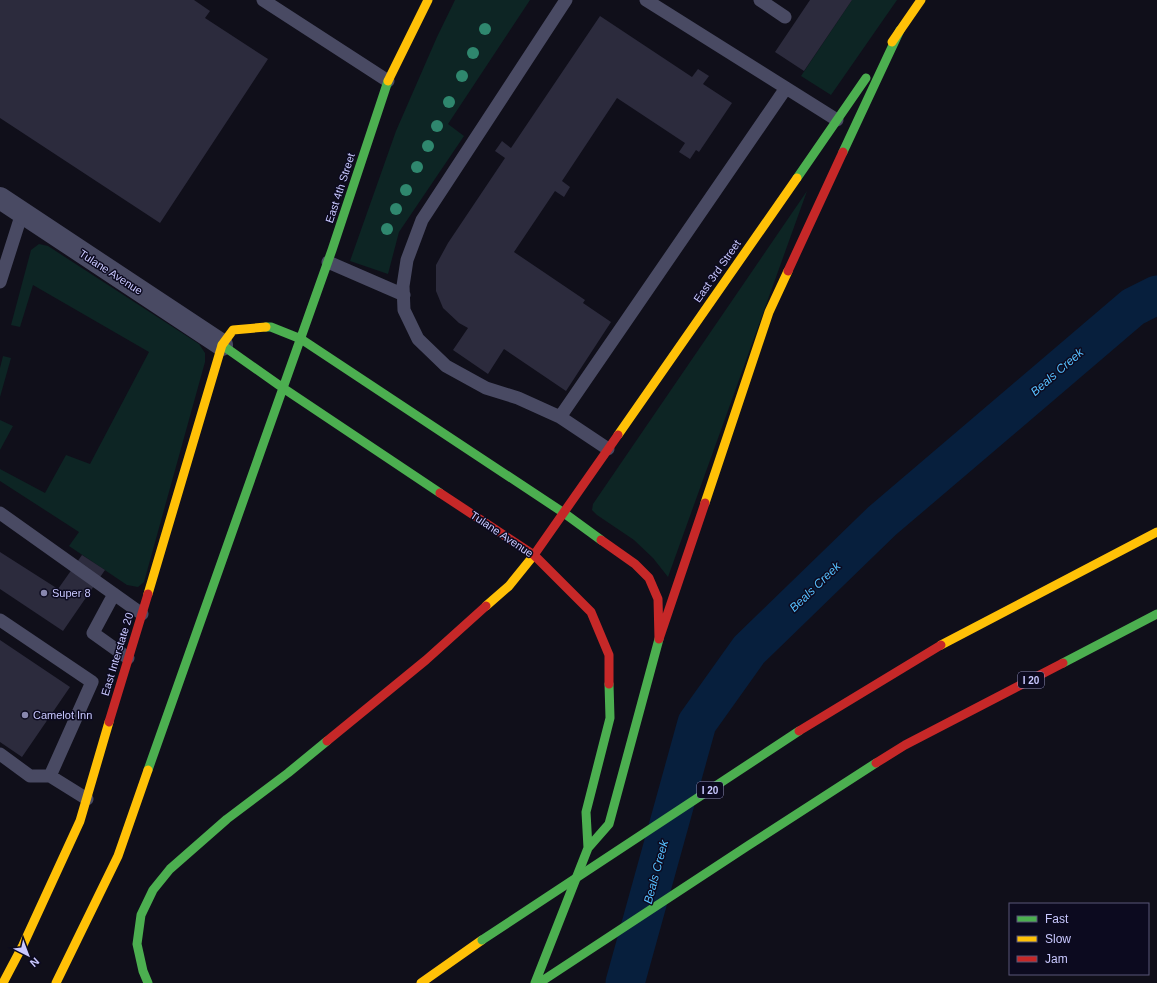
<svg xmlns="http://www.w3.org/2000/svg" width="1157" height="983" font-family="Helvetica,sans-serif">
<style>
.green{fill:#0d2524}
.lines{fill:none;stroke-linecap:round;stroke-linejoin:round}
.river{stroke:#071f3d;stroke-width:39}
.building{fill:#2c2b3d}
.lane{stroke:#494a63;stroke-width:13}
.street{stroke:#494a63;stroke-width:22}
.fast{stroke:#4caf50;stroke-width:9}
.slow{stroke:#ffc107;stroke-width:9}
.jam{stroke:#c62828;stroke-width:9}
.fast-bridge{stroke:#4caf50;stroke-width:9}
.jam-bridge{stroke:#c62828;stroke-width:9}
.tree{fill:#2f876e}
.poi-dot{fill:#8887af;stroke:#0c0a1f;stroke-width:1.5}
.labels{text-anchor:middle;stroke-width:3;stroke-linejoin:round;paint-order:stroke}
.shield{fill:#0c0a1f;stroke:#908fbc;stroke-width:1}
.shield-label{font-size:10px;font-weight:bold;fill:#c9c8ff}
.street-label{font-size:11px;fill:#c9c8ff;stroke:#0c0a1f}
.poi-label{font-size:11px;fill:#c9c8ff;stroke:#0c0a1f;text-anchor:start}
.water-label{font-size:12px;font-style:italic;fill:#56c0ff;stroke:#0c0a1f}
</style>
<rect width="100%" height="100%" fill="#100f1a"/>
<path class="green" d="M455,0H530L448,124L464,136L399,232L388,274L350,261L396,131L437,37Z
M852,0H897L831,95L801,76Z
M807,191L668,577L653,558L634,540L597,515L592,510L593,504Z
M39,244L48,246L199,344L205,353V362L144,582L138,587L127,585L69,546L79,532L0,481V469L45,493L66,455L90,464L149,352L33,285L20,327L11,325L31,250Z
M3,356L11,358L0,397V368Z
M0,420L13,426L0,450Z"/>
<g class="lines">
<path class="river" d="M625,983L697,723L749,650L882,521L1133,307L1157,295"/>
</g>
<path class="building" d="M0,0H194L210,11L205,18L268,59L160,223L0,118Z
M810,0H852L804,71L775,52Z
M600,16L692,77L698,69L709,76L703,84L732,103L699,152L696,150L690,159L679,152L685,143L617,98L562,181L570,187L564,197L555,191L514,252L585,300L583,303L611,322L566,391L504,349L488,374L453,350L468,328L459,323L443,308L436,291V265L448,243L505,158L495,151L502,141L511,148Z
M0,552L58,589L82,555L105,570L63,631L0,589Z
M0,640L70,687L22,757L0,742Z"/>
<g class="lines">
<path class="lane" d="M263,0L388,81
M566,0L422,220L407,260L403,286L404,310L418,339L446,366L486,388L518,398L560,417L608,449
M646,0L837,120
M760,0L785,17
M328,262L404,295
M0,282L22,213
M560,417L786,88
M0,513L142,614
M114,594L93,633L128,658
M0,620L92,682L50,776
M0,754L30,776H50L87,799"/>
<path class="street" d="M0,198L222,345"/>
<path class="fast" d="M843,152L900,30
M797,178L866,78
M266,327H271L301,339L564,513L601,540
M222,345L283,388L440,493
M283,388L332,250L388,81
M1063,663L1157,614
M148,770L283,388
M588,848L586,812L610,718L609,684
M148,983L143,971L137,944L141,915L153,890L170,869L227,819L288,773L327,741
M535,983L588,848L609,824L659,639
M539,983L749,845L876,763"/>
<path class="slow" d="M892,42L921,0
M388,81L428,0
M618,435L797,178
M705,503L769,312L788,271
M148,594L222,345L233,330L266,327
M486,606L509,586L534,555
M941,645L1157,532
M3,983L23,945L80,821L109,722
M56,983L118,856L148,770
M421,983L482,940"/>
<path class="jam" d="M788,271L843,152
M440,493L534,555L591,612L609,655V684
M601,540L635,564L649,578L658,599L659,639
M534,555L618,435
M659,639L705,503
M109,722L148,594
M327,741L426,660L486,606
M876,763L905,745L1063,663"/>
<path class="fast-bridge" d="M482,940L799,731"/>
<path class="jam-bridge" d="M799,731L941,645"/>
</g>
<g class="tree">
<circle cx="485" cy="29" r="6"/>
<circle cx="473" cy="53" r="6"/>
<circle cx="462" cy="76" r="6"/>
<circle cx="449" cy="102" r="6"/>
<circle cx="437" cy="126" r="6"/>
<circle cx="428" cy="146" r="6"/>
<circle cx="417" cy="167" r="6"/>
<circle cx="406" cy="190" r="6"/>
<circle cx="396" cy="209" r="6"/>
<circle cx="387" cy="229" r="6"/>
</g>
<g class="poi-dot">
<circle cx="44" cy="593" r="4"/>
<circle cx="25" cy="715" r="4"/>
</g>
<g class="labels">
<g class="shield">
<rect x="1018" y="672" width="26" height="16" rx="3"/>
<rect x="697" y="782" width="26" height="16" rx="3"/>
</g>
<g class="shield-label">
<text x="1031" y="684">I 20</text>
<text x="710" y="794">I 20</text>
</g>
<g class="street-label">
<text transform="translate(340 188) rotate(-72)" y="4">East 4th Street</text>
<text transform="translate(717 271) rotate(-55)" y="4">East 3rd Street</text>
<text transform="translate(111 272) rotate(33)" y="4">Tulane Avenue</text>
<text transform="translate(502 534) rotate(34)" y="4">Tulane Avenue</text>
<text transform="translate(117 654) rotate(-73)" y="4">East Interstate 20</text>
</g>
<g class="poi-label">
<text x="52" y="597">Super 8</text>
<text x="33" y="719">Camelot Inn</text>
</g>
<g class="water-label">
<text transform="translate(1057 372) rotate(-41)" y="4">Beals Creek</text>
<text transform="translate(815 587) rotate(-44)" y="4">Beals Creek</text>
<text transform="translate(656 872) rotate(-75)" y="4">Beals Creek</text>
</g>
</g>
<rect x="1009" y="903" width="140" height="72" fill="#0c0a1f" stroke="#585679"/>
<rect x="1017" y="916" width="20" height="6" fill="#4caf50" stroke="#585679"/>
<text x="1045" y="923" font-size="12" fill="#c9c8ff">Fast</text>
<rect x="1017" y="936" width="20" height="6" fill="#ffc107" stroke="#585679"/>
<text x="1045" y="943" font-size="12" fill="#c9c8ff">Slow</text>
<rect x="1017" y="956" width="20" height="6" fill="#c62828" stroke="#585679"/>
<text x="1045" y="963" font-size="12" fill="#c9c8ff">Jam</text>
<g transform="translate(28 955) rotate(138)" stroke="#0c0a1f" stroke-width="3" paint-order="stroke">
<path d="M0-3L7 15L0 10L-7 15Z" fill="#c9c8ff"/>
<text y="-6" font-size="11" font-weight="bold" text-anchor="middle" fill="#c9c8ff">N</text>
</g>
</svg>
